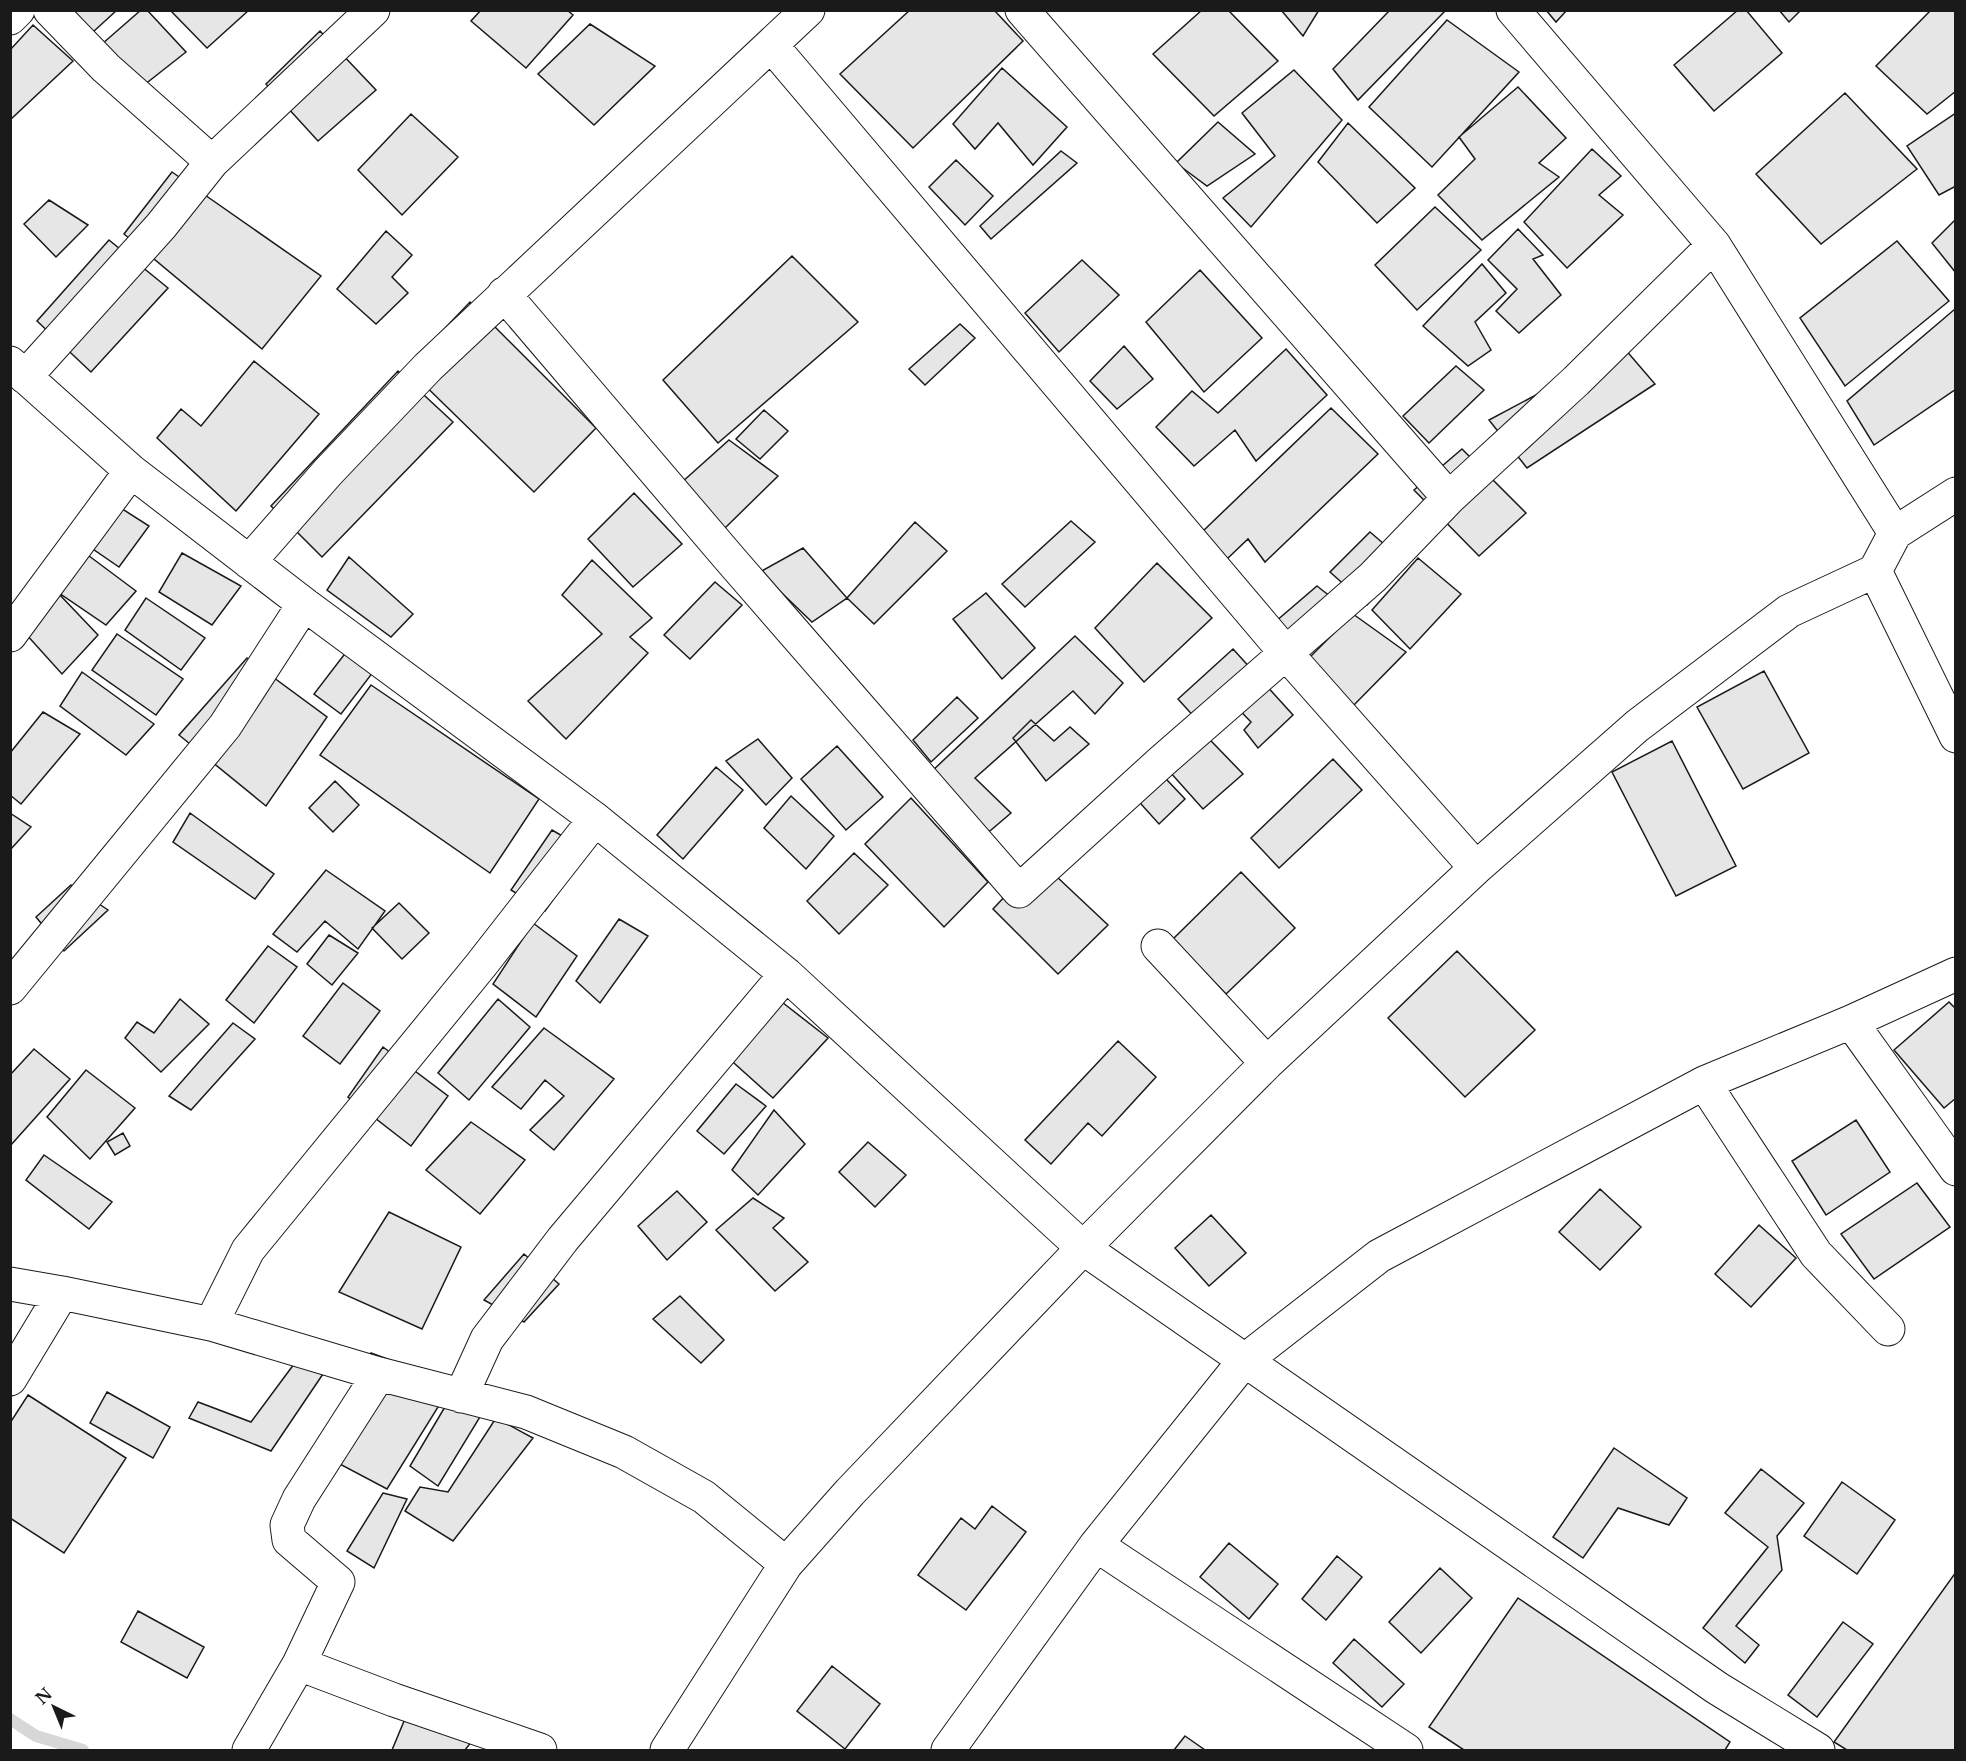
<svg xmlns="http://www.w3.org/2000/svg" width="1966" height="1761" font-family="'Libre Baskerville',serif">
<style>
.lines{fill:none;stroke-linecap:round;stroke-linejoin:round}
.stream{stroke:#d7d7d7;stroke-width:12}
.building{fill:#e6e6e6;stroke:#1a1a1a;stroke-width:1.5}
.minor-casing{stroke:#1a1a1a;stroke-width:35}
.minor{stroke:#fff;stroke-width:33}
</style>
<rect width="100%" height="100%" fill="#fff"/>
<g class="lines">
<path class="stream" d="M10,1719L36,1736L83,1750"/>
</g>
<path class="building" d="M73,10H117L93,32Z
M141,10H147L186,52L139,89L102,44Z
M170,10H249L207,48Z
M481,10H567L573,15L526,68L471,21Z
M910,10H994L1023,41L913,148L840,74Z
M1202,10H1228L1278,61L1214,116L1153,54Z
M1281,10H1319L1303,36Z
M1390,10H1446L1358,100L1333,69Z
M1546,10H1567L1556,22Z
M1738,10H1746L1782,53L1714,111L1674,65Z
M1779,10H1801L1789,22Z
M1931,10H1956V91L1927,114L1876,66Z
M1447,20L1519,72L1432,167L1369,107Z
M590,24L655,66L594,125L538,74Z
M33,25L73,61L10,120V50Z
M320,31L376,90L318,141L266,84Z
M1002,68L1067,127L1033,165L998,123L975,149L953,124Z
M1294,70L1342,120L1251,227L1223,198L1275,156L1242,113Z
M1518,87L1566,138L1539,163L1559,177L1482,240L1438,195L1475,159L1459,137Z
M1845,93L1917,169L1821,244L1756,174Z
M1956,113V186L1939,195L1907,146Z
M411,114L458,157L402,215L358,170Z
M1218,122L1255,154L1207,186L1176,163Z
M1348,123L1415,188L1377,223L1318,162Z
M1592,149L1621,176L1599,195L1623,215L1567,268L1524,222Z
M1061,151L1077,163L991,239L980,226Z
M956,160L993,196L965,225L929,187Z
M172,172L321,276L262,349L124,234Z
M49,200L88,225L56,257L24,224Z
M1435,207L1481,250L1417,310L1375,265Z
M1956,219V273L1932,243Z
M1518,229L1543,255L1533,259L1561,295L1519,333L1496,311L1517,289L1488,260Z
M386,231L412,255L392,277L408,293L376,324L337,289Z
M109,240L168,288L91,372L37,321Z
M1897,241L1949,301L1845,386L1800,318Z
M792,256L858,322L718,443L663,380Z
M1082,260L1119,295L1059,352L1025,313Z
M1482,264L1506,293L1475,322L1491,350L1468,366L1423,326Z
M1200,270L1262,338L1204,392L1146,322Z
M470,302L596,428L534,492L407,368Z
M1955,309L1956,389L1874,445L1847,401Z
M960,324L975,338L925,385L909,369Z
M1124,346L1153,379L1117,409L1090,381Z
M1624,348L1655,384L1527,468L1489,420Z
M1286,349L1327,395L1256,461L1235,430L1194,466L1156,427L1192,391L1218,413Z
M254,361L319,414L236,511L157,438L181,409L201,426Z
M1456,366L1484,390L1429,443L1403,416Z
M398,371L453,422L322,557L271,506Z
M1331,408L1378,454L1265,562L1248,539L1227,559L1202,532Z
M764,410L788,431L760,459L736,439Z
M729,440L778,476L725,528L681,483Z
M1462,449L1526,513L1479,556L1414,490Z
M634,493L682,544L633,587L588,539Z
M102,496L149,526L119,567L74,536Z
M1071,521L1095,542L1025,607L1002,584Z
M915,522L947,551L874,624L847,598Z
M1370,532L1405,562L1367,605L1330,572Z
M69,541L136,591L106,625L40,580Z
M803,548L847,598L812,622L760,572Z
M182,553L241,586L212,625L159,592Z
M349,557L413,614L391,637L327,590Z
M1418,558L1461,594L1410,649L1372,610Z
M592,560L652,618L630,637L648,653L566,739L528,701L602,634L562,595Z
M1157,563L1212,618L1144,682L1095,628Z
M715,582L742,605L690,659L664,635Z
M1317,586L1350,612L1303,651L1275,622Z
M986,593L1035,648L1002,679L953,619Z
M59,594L98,635L62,674L25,633Z
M146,598L205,638L181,670L125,630Z
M1353,614L1406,652L1353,706L1308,659Z
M117,634L183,679L156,715L92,670Z
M1075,636L1123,683L1095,714L1073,691L975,778L1011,813L984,836L930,773Z
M350,647L377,667L341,714L314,694Z
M1233,649L1293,715L1258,748L1244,730L1251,722L1222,692L1197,720L1178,699Z
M247,658L327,717L266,806L179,735Z
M1764,671L1809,753L1743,789L1697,707Z
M82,672L154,724L126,755L60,706Z
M371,685L539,799L490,873L320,755Z
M957,697L978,718L931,762L913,740Z
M43,712L80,734L21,804L10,795V753Z
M1188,717L1243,774L1203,809L1153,753Z
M1031,720L1054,741L1070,727L1089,744L1046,781L1013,738Z
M758,739L792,778L766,805L726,761Z
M1672,741L1736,866L1676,896L1612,772Z
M837,746L883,797L846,830L801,779Z
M1333,759L1362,790L1279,868L1251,838Z
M1150,762L1185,799L1159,824L1124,785Z
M716,767L743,790L683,859L657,835Z
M335,781L359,805L333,832L309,808Z
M791,796L834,836L806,869L764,828Z
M911,798L988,882L944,927L865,844Z
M10,813L31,827L10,850Z
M190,813L274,874L255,899L173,842Z
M552,830L588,851L545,911L511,890Z
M854,853L888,885L839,934L807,901Z
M1039,860L1108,925L1058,974L993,909Z
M326,870L385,911L358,949L325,921L297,952L273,934Z
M1241,872L1295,928L1226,994L1173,939Z
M71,885L108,910L64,951L36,917Z
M399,903L429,933L402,959L372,928Z
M619,919L648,936L600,1003L576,981Z
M533,923L577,956L536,1017L493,984Z
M329,935L358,953L332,985L307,964Z
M268,946L297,967L254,1023L226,1000Z
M1457,951L1535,1030L1465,1097L1388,1018Z
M343,983L380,1011L340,1064L303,1036Z
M180,999L209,1024L161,1072L125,1038L137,1022L154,1033Z
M498,999L530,1027L469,1100L438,1073Z
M778,999L828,1038L773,1098L725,1055Z
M1949,1002L1956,1009V1098L1944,1108L1894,1050Z
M233,1023L255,1039L191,1110L169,1096Z
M544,1028L614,1079L554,1150L530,1130L564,1096L545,1080L521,1109L492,1087Z
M1118,1041L1156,1077L1102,1136L1088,1123L1051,1164L1025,1140Z
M383,1047L448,1096L411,1146L348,1097Z
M34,1049L70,1079L10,1146V1075Z
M86,1070L135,1108L90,1159L47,1117Z
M736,1084L766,1106L724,1154L697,1131Z
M774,1110L805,1144L758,1195L732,1170Z
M1856,1120L1890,1172L1826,1215L1792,1161Z
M471,1122L525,1160L480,1214L426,1170Z
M123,1133L130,1146L115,1155L107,1142Z
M868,1142L906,1175L875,1207L839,1172Z
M44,1155L112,1202L89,1229L26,1180Z
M1917,1183L1950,1227L1874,1279L1841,1234Z
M1600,1189L1641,1227L1600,1270L1559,1232Z
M677,1191L707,1222L667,1260L638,1226Z
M753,1198L784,1218L773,1228L808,1262L775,1291L716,1230Z
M389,1212L461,1247L422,1329L339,1292Z
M1211,1215L1246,1253L1209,1286L1175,1248Z
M1759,1225L1796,1258L1751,1307L1715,1274Z
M524,1254L559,1284L524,1322L484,1300Z
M680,1296L724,1340L701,1363L653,1319Z
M371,1353L453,1383L387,1489L317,1452Z
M297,1360L325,1371L271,1451L189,1418L198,1402L251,1422Z
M107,1392L170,1427L153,1458L90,1423Z
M28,1395L126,1458L64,1553L10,1518V1423Z
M449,1400L483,1412L438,1486L410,1466Z
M496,1418L533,1438L453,1541L405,1511L420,1487L448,1492Z
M1614,1448L1687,1498L1669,1525L1618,1508L1583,1558L1553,1537Z
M1761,1469L1804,1503L1777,1536L1782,1570L1736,1626L1759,1645L1745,1663L1703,1628L1768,1547L1725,1513Z
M1842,1482L1895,1520L1857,1574L1804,1536Z
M383,1493L407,1499L374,1568L347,1551Z
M992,1506L1026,1532L966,1610L918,1575L961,1518L975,1529Z
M1229,1543L1278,1584L1249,1619L1200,1577Z
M1337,1556L1362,1577L1326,1620L1302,1599Z
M1440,1568L1472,1598L1421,1653L1389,1622Z
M1956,1572V1750H1847L1834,1742Z
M1518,1598L1730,1742L1725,1750H1464L1429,1727Z
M138,1611L204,1647L187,1678L121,1642Z
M1843,1622L1873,1644L1817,1717L1788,1695Z
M1354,1639L1404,1684L1382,1707L1333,1663Z
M832,1666L880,1704L845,1749L797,1711Z
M407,1714L472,1741L465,1750H392Z
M1185,1736L1205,1750H1174Z"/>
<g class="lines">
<defs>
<path id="minor" d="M1022,10L1449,498
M1513,10L1714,245L1895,533
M10,18L18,10
M772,46L1285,652L1476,868
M212,162L373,10
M504,294L730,559L1019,891L1161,762L1373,577L1449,498L1576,381L1714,245
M10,363L131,471L304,604L595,819L786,974L1083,1248L1717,1688L1818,1750
M25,377L161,226L212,162L106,68L50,10
M249,562L328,472L428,367L808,10
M1875,571L1956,736
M10,635L131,471
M1158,946L1267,1063
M10,988L225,726L304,604
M1851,1022L1956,1169
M1704,1083L1816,1254L1888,1329
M10,1284L62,1293L211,1324L379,1374L526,1412L624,1452L704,1497L786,1564
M211,1324L248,1250L481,965L595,819
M10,1379L62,1293
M461,1396L487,1339L563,1239L786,974
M1096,1545L1406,1750
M299,1664L394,1700L540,1750
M249,1750L299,1664L338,1582L289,1540L287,1525L299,1499L379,1374
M667,1750L786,1564L850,1492L1083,1248L1267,1063L1476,868L1637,726L1789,611L1875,571L1895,533L1956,494
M948,1750L1096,1545L1244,1361L1379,1256L1704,1083L1851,1022L1956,974"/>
</defs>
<use href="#minor" class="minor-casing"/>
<use href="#minor" class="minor"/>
</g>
<rect width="1966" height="1761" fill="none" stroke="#1a1a1a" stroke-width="24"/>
<g transform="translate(54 1707) rotate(317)" stroke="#ffffff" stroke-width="4.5" paint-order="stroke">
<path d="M0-4.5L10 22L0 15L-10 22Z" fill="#1a1a1a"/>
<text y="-9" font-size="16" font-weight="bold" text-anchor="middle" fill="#1a1a1a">N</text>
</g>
</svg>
